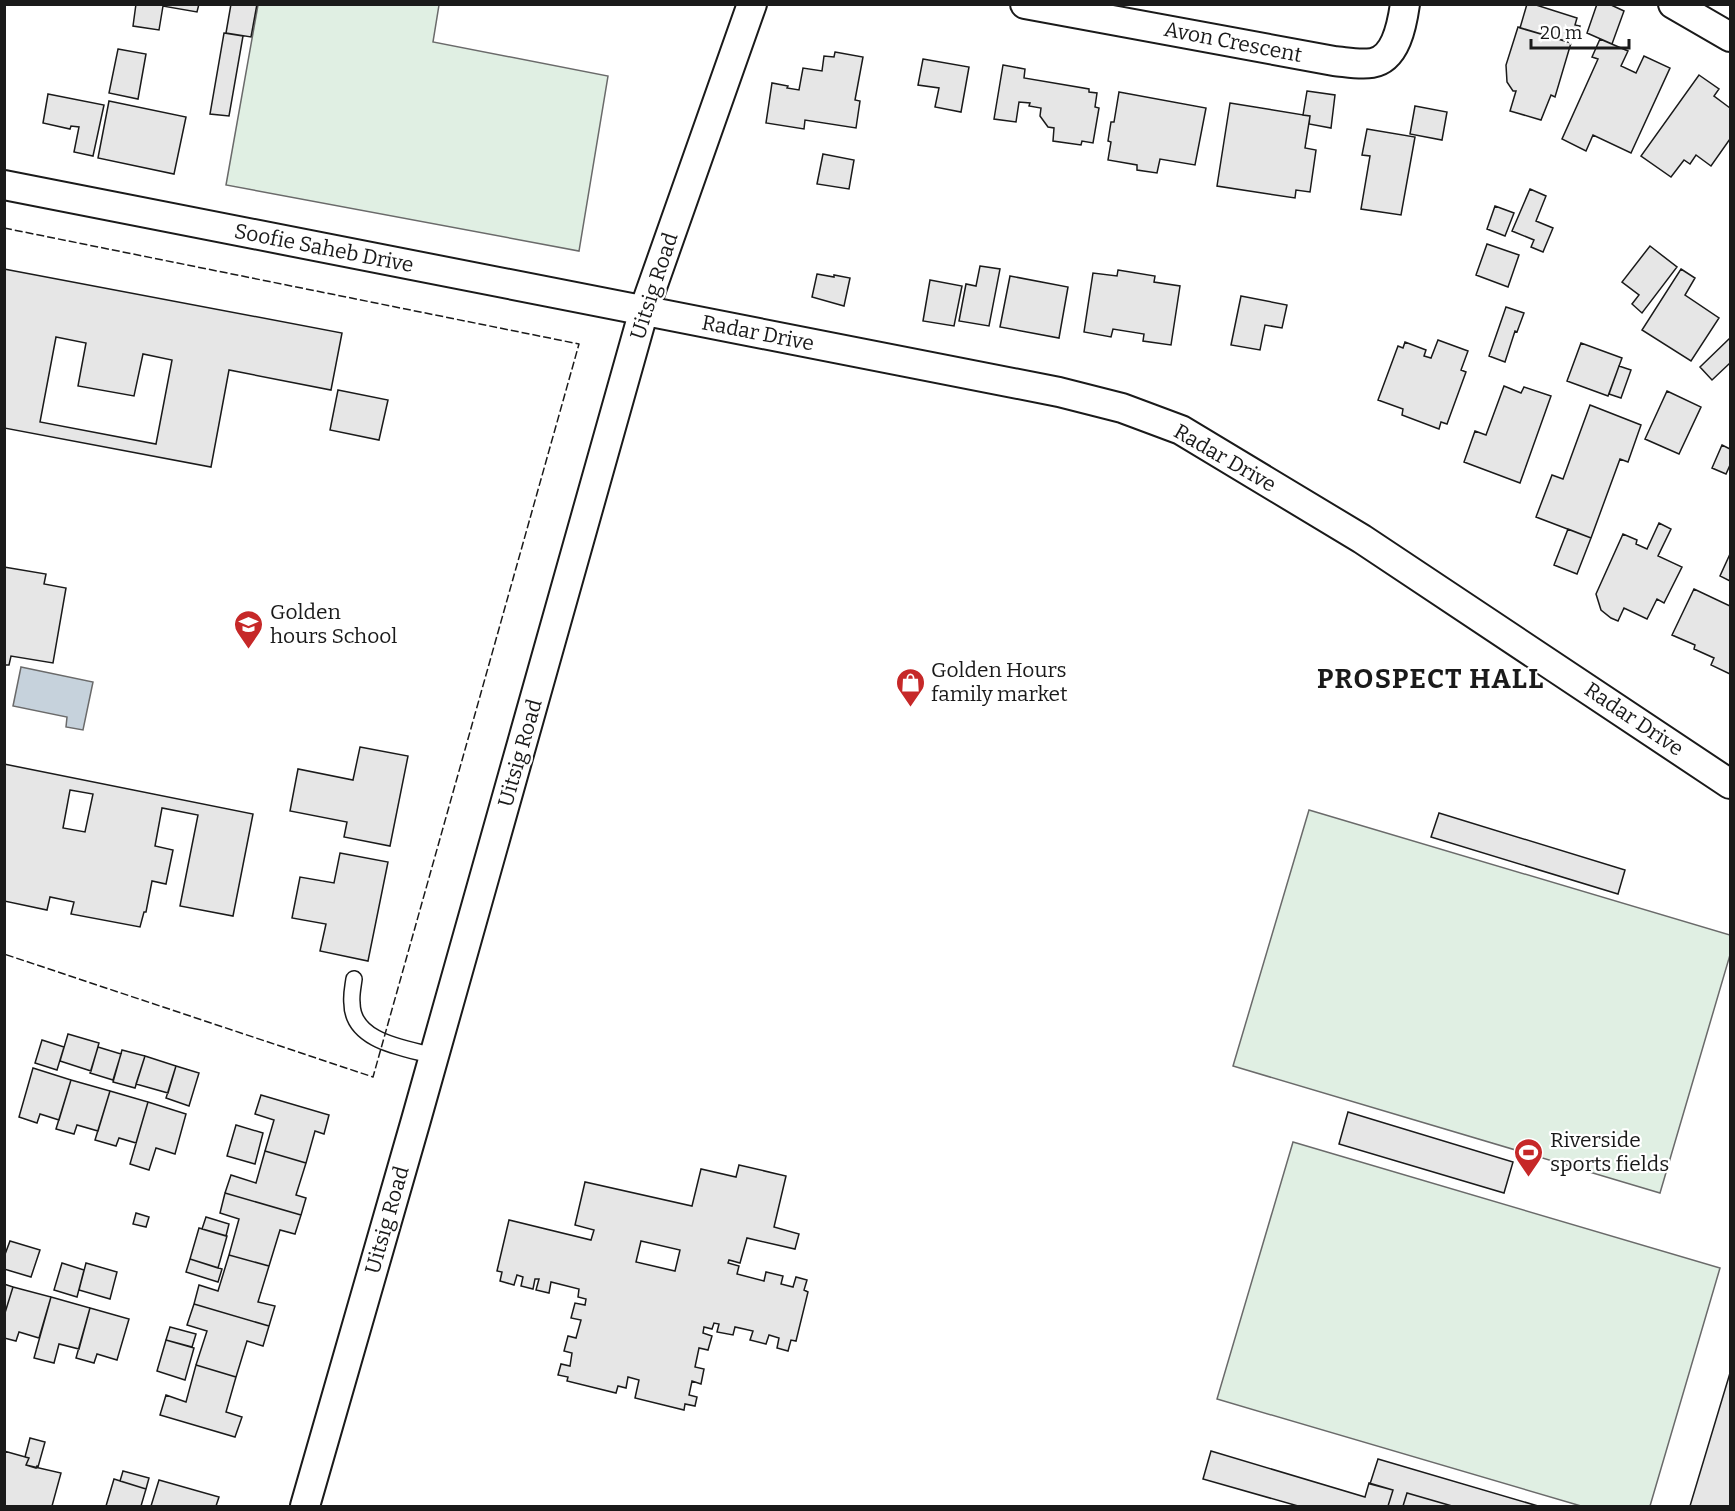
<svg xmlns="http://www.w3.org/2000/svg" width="1735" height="1511" font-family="Bitter,serif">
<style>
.green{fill:#e0efe3;stroke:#6a6a6a;stroke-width:1.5}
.water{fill:#c6d2dc;stroke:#6a6a6a;stroke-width:1.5}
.building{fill:#e6e6e6;stroke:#1a1a1a;stroke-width:1.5;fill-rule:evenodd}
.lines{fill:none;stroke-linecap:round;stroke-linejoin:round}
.lane-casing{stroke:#1a1a1a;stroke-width:18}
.street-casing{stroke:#1a1a1a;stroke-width:32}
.lane{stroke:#fff;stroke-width:15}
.street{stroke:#fff;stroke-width:28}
.fence{stroke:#1a1a1a;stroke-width:1.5;stroke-dasharray:8 3;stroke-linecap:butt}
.labels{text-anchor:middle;stroke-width:4.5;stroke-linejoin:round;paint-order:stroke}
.street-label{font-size:21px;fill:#1a1a1a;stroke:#fff}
.poi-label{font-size:21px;fill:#1a1a1a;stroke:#fff;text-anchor:start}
.district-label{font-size:27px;font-weight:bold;letter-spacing:1.5px;fill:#1a1a1a;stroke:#fff}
</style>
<rect width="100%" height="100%" fill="#fff"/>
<path class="green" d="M258,5H439L433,42L608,76L579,251L226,185Z
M1309,810L1730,935V955L1660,1193L1233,1066Z
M1293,1142L1720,1268L1650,1506H1581L1217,1399Z"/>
<path class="water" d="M21,667L93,682L83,730L66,727L67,717L13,706Z"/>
<path class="building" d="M136,4H199L197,12L163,6L159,30L133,26Z
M231,4H257L251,37L226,33Z
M1527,4H1533L1577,18L1575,25L1580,26L1576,38L1571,36L1569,42L1520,28Z
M1597,4H1609L1624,11L1612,44L1587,33Z
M1518,27L1571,43L1555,97L1551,95L1541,120L1510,111L1516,91H1513L1507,82L1506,65Z
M224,33L243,36L229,116L210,114Z
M1600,39L1628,51L1621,66L1636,73L1644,56L1670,68L1631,153L1593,135L1586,151L1562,139L1598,59L1592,57Z
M118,49L146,54L138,99L109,93Z
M835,52L863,57L855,100L860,101L856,128L805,120L804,129L766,123L772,83L788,86L787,88L799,90L803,68L822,71L824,56L834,57Z
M923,59L969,67L961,112L935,107L939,88L918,85Z
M1003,65L1025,69L1024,78L1089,89V92L1097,93L1095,107L1099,108L1093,143L1082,141L1081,145L1053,141L1054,128L1048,127L1040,116L1041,108L1029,106L1030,103L1019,102L1016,122L994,119Z
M1699,75L1719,89L1714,96L1730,108V139L1711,166L1696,155L1690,164L1684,160L1671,177L1641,156Z
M1307,91L1335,95L1331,128L1309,124L1310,116L1303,115Z
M1119,92L1206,108L1195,165L1160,159L1157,173L1137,170V165L1108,160L1111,142L1108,141L1111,122H1114Z
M48,94L104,105L93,156L74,152L79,127L71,126L70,129L43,123Z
M109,101L186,117L174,174L98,158Z
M1230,103L1310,116L1305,148L1316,150L1310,192L1296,190L1295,198L1217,186Z
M1415,106L1447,112L1442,140L1410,134Z
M1367,129L1415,137L1401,215L1361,209L1370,156L1362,155Z
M823,154L854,160L849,189L817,184Z
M1530,189L1546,196L1536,221L1553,228L1543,252L1531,247L1534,240L1512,231Z
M1495,206L1514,213L1505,236L1487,229Z
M1487,244L1519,255L1508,287L1476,275Z
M1650,246L1677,267L1642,313L1632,304L1639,295L1622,282Z
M980,266L1000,269L989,326L959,321L966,284L976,286Z
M4,269L342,333L331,390L229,370L211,467L4,428ZM56,337L86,343L78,386L134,396L143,354L172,360L156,444L40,422Z
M1681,269L1695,278L1685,295L1719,318L1691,361L1642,330Z
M1118,270L1155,276L1154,282L1180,286L1171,345L1143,341L1144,334L1113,329L1111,337L1084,332L1093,273L1117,276Z
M817,274L834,277V275L850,278L844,306L812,297Z
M1010,276L1068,287L1059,338L1000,327Z
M930,280L962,286L954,326L923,321Z
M1241,296L1287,305L1282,328L1265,325L1260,350L1231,345Z
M1506,307L1524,313L1517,332L1515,331L1505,362L1489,356Z
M1730,338V363L1712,380L1700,367Z
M1438,340L1468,351L1461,370L1466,372L1447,424L1441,422L1439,429L1402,415L1403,409L1378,400L1398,346L1403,348L1405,342L1426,350L1424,356L1431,358Z
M1581,343L1622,358L1608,396L1567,381Z
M1619,366L1631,370L1621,398L1609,394Z
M1504,386L1521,393L1524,387L1551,396L1520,483L1464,462L1475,431L1486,435Z
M338,390L388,400L379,440L330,430Z
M1667,391L1701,407L1679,454L1645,439Z
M1590,405L1641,425L1628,462L1620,459L1591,538L1536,517L1552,475L1563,479Z
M1722,445L1730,449V465L1726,474L1712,468Z
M1659,523L1671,529L1658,556L1682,567L1664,603L1657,599L1647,619L1624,608L1618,621L1611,618L1601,610L1596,594L1623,534L1637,540L1636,544L1647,549Z
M1568,529L1591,538L1577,574L1554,565Z
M1730,554V581L1720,576Z
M4,567L46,574L44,584L66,588L53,663L11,656L9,665H4Z
M1694,589L1730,606V674L1711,665L1714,658L1694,649L1695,645L1672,635Z
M360,747L408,756L390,846L344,837L347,822L290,811L298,769L353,780Z
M4,764L253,814L233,916L180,906L198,815L162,808L155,846L173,850L166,884L152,881L146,912H144L140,927L71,914L74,902L50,897L47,910L4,901ZM70,790L93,794L85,832L63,828Z
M1439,813L1625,870L1618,894L1431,837Z
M340,853L388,862L368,961L320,951L326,924L292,918L300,877L334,883Z
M68,1034L99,1043L91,1071L60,1061Z
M42,1040L64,1047L57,1070L35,1063Z
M98,1047L121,1054L113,1080L90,1073Z
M122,1050L145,1056L135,1088L113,1082Z
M145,1056L176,1066L168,1093L136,1084Z
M176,1066L199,1073L189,1106L166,1098Z
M33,1068L71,1080L59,1120L40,1114L37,1123L19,1117Z
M71,1080L110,1091L98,1131L77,1125L74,1134L56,1129Z
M110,1091L148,1102L136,1143L119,1138L116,1146L95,1140Z
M261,1095L329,1115L324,1134L315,1131L306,1163L265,1151L274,1120L255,1114Z
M148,1102L186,1114L175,1154L156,1148L149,1170L130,1164Z
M1348,1112L1513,1162L1504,1193L1339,1144Z
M236,1125L263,1133L255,1164L227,1156Z
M265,1151L306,1163L296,1195L306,1198L301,1215L225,1193L231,1175L256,1183Z
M739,1165L786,1176L774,1227L799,1234L795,1249L747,1238L740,1263L729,1260L728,1263L739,1266L737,1274L764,1281L766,1272L783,1276L781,1284L793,1287L796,1277L807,1280L804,1290L808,1292L796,1341L791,1340L788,1351L777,1348L779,1338L769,1335L766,1344L750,1340L753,1331L735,1327L733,1335L717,1332L719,1324L714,1323L712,1329L704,1327L703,1333L712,1336L708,1350L699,1348L695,1367L704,1369L701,1384L692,1381L689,1395L697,1397L695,1406L685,1404L684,1410L635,1398L639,1380L628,1377L626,1388L618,1386L616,1393L567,1381L568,1377L558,1375L561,1364L570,1366L572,1353L564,1351L568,1336L576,1338L581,1320L571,1318L575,1303L585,1305L586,1299L578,1297L579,1289L551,1282L549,1293L536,1290L539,1279H535L533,1289L521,1286L523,1277L517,1275L514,1285L500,1281L502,1272L497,1271L509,1220L591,1240L594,1230L575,1225L585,1182L692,1206L701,1169L736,1177ZM641,1241L680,1250L675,1271L636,1262Z
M225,1193L301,1215L295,1234L280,1230L269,1266L229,1255L239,1219L220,1213Z
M136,1213L149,1217L146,1227L133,1224Z
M206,1217L229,1224L226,1236L202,1229Z
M199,1228L227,1236L218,1268L190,1259Z
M10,1241L40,1250L31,1277L4,1269V1257Z
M229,1255L269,1266L258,1302L275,1306L269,1326L194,1304L199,1285L218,1291Z
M190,1259L222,1269L218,1282L186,1272Z
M62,1263L84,1270L77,1297L54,1290Z
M86,1263L117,1272L110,1299L79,1290Z
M4,1284L13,1287L4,1316Z
M13,1287L51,1297L39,1338L19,1332L16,1341L4,1338V1316Z
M51,1297L90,1308L79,1349L59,1344L54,1363L34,1358Z
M194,1304L269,1326L263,1346L247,1341L236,1377L196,1365L207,1331L187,1325Z
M90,1308L129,1319L117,1360L97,1354L94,1363L76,1358Z
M170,1327L196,1334L192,1347L166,1340Z
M166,1340L194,1348L185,1380L157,1371Z
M196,1365L236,1377L226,1412L242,1417L235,1437L160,1415L166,1395L186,1402Z
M1730,1373V1506H1690Z
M30,1438L45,1442L38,1467L37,1466L36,1468L26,1465L29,1458L25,1457Z
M4,1451L29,1458L26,1465L61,1473L52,1506H4Z
M1211,1451L1365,1497L1369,1483L1393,1490L1388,1506H1298L1203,1479Z
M1378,1459L1538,1506H1452L1407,1493L1403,1506H1388L1393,1490L1370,1484Z
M123,1471L149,1478L146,1489L120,1481Z
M114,1479L146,1489L141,1506H106Z
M159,1480L219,1497L216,1506H151Z
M1407,1493L1452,1506H1403Z"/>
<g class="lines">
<defs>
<path id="lane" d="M354,979C353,987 351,995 352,1003C352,1042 405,1048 434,1056"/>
<path id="street" d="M1025,4L1334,61C1346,62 1359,65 1372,63C1396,59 1402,25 1405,4
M1673,4L1730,37
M4,185L1059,392L1122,408L1181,430L1362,539L1730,784
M305,1506L416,1120L644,310L752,4"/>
</defs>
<use href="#lane" class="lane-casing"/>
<use href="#street" class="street-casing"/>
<use href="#lane" class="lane"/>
<use href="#street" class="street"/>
<path class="fence" d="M4,228L579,344L373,1077L4,954"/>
</g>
<defs>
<symbol id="school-pin" viewBox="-11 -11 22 30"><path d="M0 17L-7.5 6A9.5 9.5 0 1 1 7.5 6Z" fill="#c62828" stroke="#fff"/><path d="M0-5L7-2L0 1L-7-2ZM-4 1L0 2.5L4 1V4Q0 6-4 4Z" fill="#fff"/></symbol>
<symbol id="shop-pin" viewBox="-11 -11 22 30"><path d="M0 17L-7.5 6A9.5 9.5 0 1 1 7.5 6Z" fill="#c62828" stroke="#fff"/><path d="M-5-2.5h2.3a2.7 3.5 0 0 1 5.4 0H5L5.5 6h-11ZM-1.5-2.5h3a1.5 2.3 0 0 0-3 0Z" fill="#fff"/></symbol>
<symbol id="stadium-pin" viewBox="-11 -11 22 30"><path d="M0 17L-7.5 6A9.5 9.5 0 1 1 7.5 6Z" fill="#c62828" stroke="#fff"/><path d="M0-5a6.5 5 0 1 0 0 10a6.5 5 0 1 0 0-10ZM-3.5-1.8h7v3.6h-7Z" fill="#fff"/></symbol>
</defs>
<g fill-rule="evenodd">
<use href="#school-pin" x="232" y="608" width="33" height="45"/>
<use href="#shop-pin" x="894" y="666" width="33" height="45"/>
<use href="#stadium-pin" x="1512" y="1136" width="33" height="45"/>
</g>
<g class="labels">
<g class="street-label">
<text transform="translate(1233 42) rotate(11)" y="7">Avon Crescent</text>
<text transform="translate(324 248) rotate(11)" y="7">Soofie Saheb Drive</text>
<text transform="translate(654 286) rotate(-72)" y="7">Uitsig Road</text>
<text transform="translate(758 333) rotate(11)" y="7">Radar Drive</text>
<text transform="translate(1225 458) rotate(30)" y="7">Radar Drive</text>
<text transform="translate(1634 719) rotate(34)" y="7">Radar Drive</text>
<text transform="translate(520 753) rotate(-74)" y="7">Uitsig Road</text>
<text transform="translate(387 1220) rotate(-74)" y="7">Uitsig Road</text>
</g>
<g class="poi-label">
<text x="270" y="619">Golden<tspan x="270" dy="24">hours School</tspan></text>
<text x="931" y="677">Golden Hours<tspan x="931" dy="24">family market</tspan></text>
<text x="1550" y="1147">Riverside<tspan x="1550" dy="24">sports fields</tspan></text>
</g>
<g class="district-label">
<text x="1431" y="688">PROSPECT HALL</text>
</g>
</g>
<rect width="1735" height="1511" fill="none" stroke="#1a1a1a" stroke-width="12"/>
<path d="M1531 39v9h98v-9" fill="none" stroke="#1a1a1a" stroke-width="3"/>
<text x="1540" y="39" font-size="18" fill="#1a1a1a" stroke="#ffffff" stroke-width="4.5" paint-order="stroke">20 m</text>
</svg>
